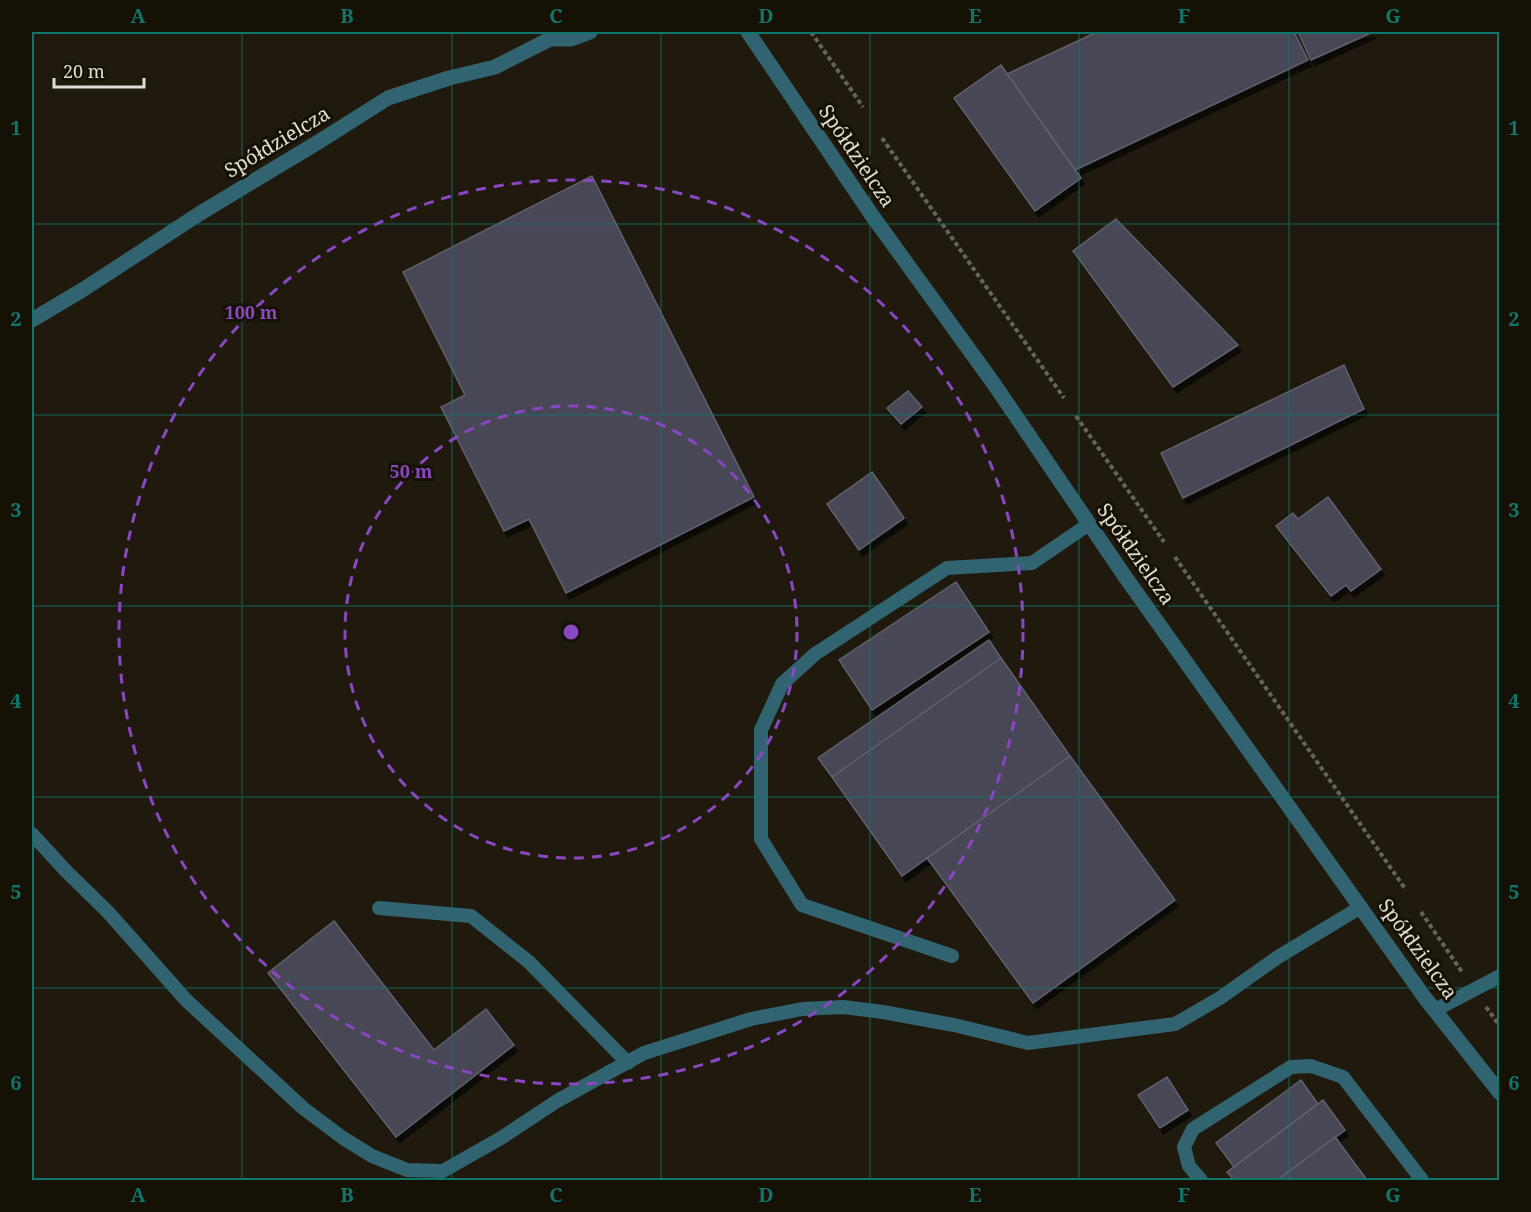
<svg xmlns="http://www.w3.org/2000/svg" width="1531" height="1212" font-family="'Noto Serif',serif">
<style>
.building{fill:#464756;stroke:#5f606f;stroke-width:1.5;filter:url(#shadow)}
.lines{fill:none;stroke-linecap:round;stroke-linejoin:round}
.path{stroke:#676357;stroke-width:4;stroke-dasharray:4.5 3;stroke-linecap:butt}
.service{stroke:#326370;stroke-width:14}
.minor{stroke:#326370;stroke-width:15}
.tertiary{stroke:#326370;stroke-width:15}
.grid{fill:none;stroke:#0f766e;stroke-width:1.5;stroke-opacity:0.55}
.ring{fill:none;stroke:#8a47c2;stroke-width:3;stroke-dasharray:10 8}
.labels{text-anchor:middle;stroke-width:6;stroke-linejoin:round;paint-order:stroke}
.street-label{font-size:20px;fill:#e1ddd5;stroke:#161105}
.centre{fill:#8a47c2;stroke:#161105;stroke-width:3}
.ring-label{font-size:18px;text-anchor:middle;font-weight:bold;fill:#8a47c2;stroke:#161105;stroke-width:6;stroke-linejoin:round;paint-order:stroke}
.neatline{fill:none;stroke:#0f766e;stroke-width:2}
.grid-label{font-size:20px;text-anchor:middle;font-weight:bold;fill:#0f766e}
</style>
<defs>
<filter id="shadow"><feDropShadow dx="3.5" dy="6" stdDeviation="0" flood-color="#0009"/></filter>
</defs>
<rect width="100%" height="100%" fill="#1f1a0d"/>
<path class="building" d="M1097,32H1294L1308,60L1075,170L1007,74Z
M1298,32H1373L1311,60Z
M1001,65L1081,178L1035,211L954,98Z
M592,176L754,497L566,593L529,519L504,531L441,407L465,395L403,272Z
M1116,219L1238,345L1173,387L1073,251Z
M1344,365L1364,409L1183,498L1161,453Z
M908,391L922,407L901,424L887,408Z
M872,472L904,518L859,550L827,504Z
M1328,497L1381,569L1351,591L1346,585L1331,596L1276,526L1293,513L1298,519Z
M956,582L989,632L872,710L839,660Z
M989,640L1001,658L832,777L818,758Z
M1001,658L1070,756L902,876L832,777Z
M1070,756L1175,900L1033,1003L927,858Z
M334,921L434,1050L486,1009L514,1045L396,1137L268,973Z
M1167,1077L1188,1110L1160,1128L1138,1095Z
M1301,1080L1318,1104L1234,1167L1216,1143Z
M1323,1100L1345,1130L1277,1180H1234L1227,1172Z
M1335,1137L1367,1180H1278Z"/>
<g class="lines">
<path class="path" d="M811,32L863,107
M882,138L1064,398
M1076,416L1164,542
M1175,557L1406,890
M1421,912L1462,972
M1486,1007L1500,1026"/>
<path class="service" d="M32,834L66,871L108,912L186,1000L303,1108L343,1138L372,1156L407,1170L443,1171L501,1138L557,1101L644,1053L751,1019L802,1009L843,1007L883,1012L954,1025L1028,1043L1175,1024L1220,998L1278,957L1361,907
M379,908L471,916L529,962L628,1063
M952,956L802,905L761,839V730L782,684L815,654L947,568L1032,563L1089,524
M1435,1010L1500,976
M1201,1180L1189,1166L1184,1147L1193,1129L1291,1067L1311,1066L1343,1077L1422,1180"/>
<path class="minor" d="M550,39H571L590,32
M32,320L84,289L199,214L320,141L388,98L449,78L495,67L550,39L557,32"/>
<path class="tertiary" d="M748,32L871,214L994,384L1126,578L1425,998L1500,1093"/>
</g>
<path class="grid" d="M242,32V1180M452,32V1180M661,32V1180M870,32V1180M1079,32V1180M1289,32V1180M32,224H1500M32,415H1500M32,606H1500M32,797H1500M32,988H1500"/>
<g class="ring">
<circle cx="571" cy="632" r="226"/>
<circle cx="571" cy="632" r="452"/>
</g>
<g class="labels">
<g class="street-label">
<text transform="translate(277 142) rotate(-31)" y="7">Spółdzielcza</text>
<text transform="translate(857 156) rotate(56)" y="7">Spółdzielcza</text>
<text transform="translate(1136 554) rotate(55)" y="7">Spółdzielcza</text>
<text transform="translate(1418 949) rotate(54)" y="7">Spółdzielcza</text>
</g>
</g>
<circle cx="571" cy="632" r="9" class="centre"/>
<g class="ring-label">
<text x="251" y="319">100 m</text>
<text x="411" y="478">50 m</text>
</g>
<rect width="1531" height="1212" fill="none" stroke="#161105" stroke-width="66"/>
<path d="M54 78v9h90v-9" fill="none" stroke="#e1ddd5" stroke-width="3"/>
<text x="63" y="78" font-size="18" fill="#e1ddd5" stroke="#161105" stroke-width="4.5" paint-order="stroke">20 m</text>
<rect x="33" y="33" width="1465" height="1146" class="neatline"/>
<g class="grid-label">
<text x="138" y="23">A</text>
<text x="347" y="23">B</text>
<text x="556" y="23">C</text>
<text x="766" y="23">D</text>
<text x="975" y="23">E</text>
<text x="1184" y="23">F</text>
<text x="1393" y="23">G</text>
<text x="16" y="135">1</text>
<text x="1514" y="135">1</text>
<text x="16" y="326">2</text>
<text x="1514" y="326">2</text>
<text x="16" y="517">3</text>
<text x="1514" y="517">3</text>
<text x="16" y="708">4</text>
<text x="1514" y="708">4</text>
<text x="16" y="899">5</text>
<text x="1514" y="899">5</text>
<text x="16" y="1090">6</text>
<text x="1514" y="1090">6</text>
<text x="138" y="1202">A</text>
<text x="347" y="1202">B</text>
<text x="556" y="1202">C</text>
<text x="766" y="1202">D</text>
<text x="975" y="1202">E</text>
<text x="1184" y="1202">F</text>
<text x="1393" y="1202">G</text>
</g>
</svg>
